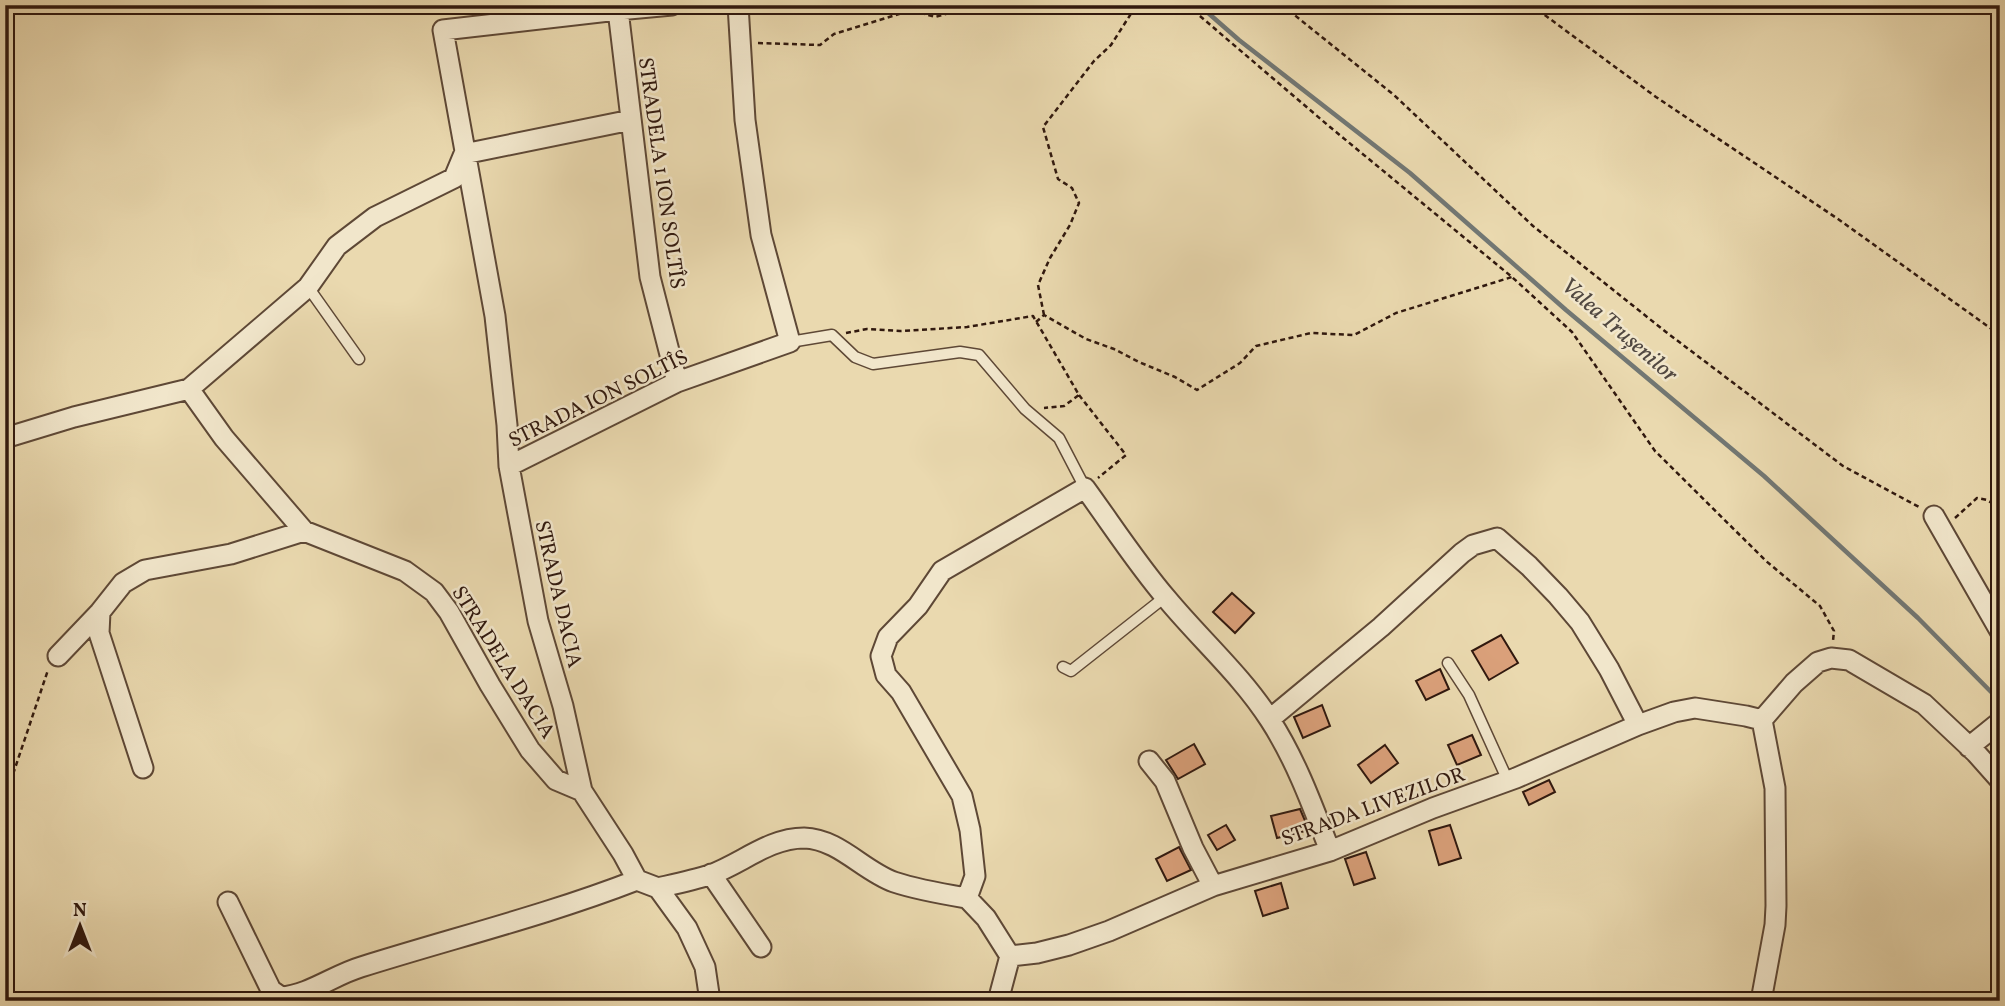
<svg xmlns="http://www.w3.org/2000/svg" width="2005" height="1006" font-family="Vollkorn,serif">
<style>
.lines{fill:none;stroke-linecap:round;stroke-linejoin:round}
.stream{stroke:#727773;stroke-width:4.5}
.building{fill:#daa07a;stroke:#30180e;stroke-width:2}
.lane-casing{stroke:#5e4836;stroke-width:13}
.street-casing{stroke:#5e4836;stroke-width:23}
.path{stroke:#30180e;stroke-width:2.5;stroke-dasharray:5 3.5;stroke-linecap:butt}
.lane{stroke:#f1e6cb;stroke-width:10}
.street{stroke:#f1e6cb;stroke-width:19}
.labels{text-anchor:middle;stroke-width:5;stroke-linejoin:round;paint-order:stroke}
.street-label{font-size:21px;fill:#30180e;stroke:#f1e6cb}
.water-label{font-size:23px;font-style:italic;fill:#514841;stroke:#f1e6cb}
</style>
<rect width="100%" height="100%" fill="#ead9af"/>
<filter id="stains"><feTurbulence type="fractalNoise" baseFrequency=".00286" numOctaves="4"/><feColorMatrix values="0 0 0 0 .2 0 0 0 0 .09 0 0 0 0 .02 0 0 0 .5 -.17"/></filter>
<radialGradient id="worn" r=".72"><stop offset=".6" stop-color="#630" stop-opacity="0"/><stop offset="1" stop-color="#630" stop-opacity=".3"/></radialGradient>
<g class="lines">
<path class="stream" d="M1199,5L1239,40L1410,173L1566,310L1764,476L1918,618L2000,701"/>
</g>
<path class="building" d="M1232,593L1254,613L1235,633L1213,612Z
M1501,635L1518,663L1489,680L1472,651Z
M1440,669L1449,689L1426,700L1416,681Z
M1322,705L1330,726L1303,738L1294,717Z
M1472,735L1481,755L1457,765L1448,745Z
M1194,744L1205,764L1178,779L1166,760Z
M1385,745L1398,763L1371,783L1358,765Z
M1549,780L1555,792L1529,805L1523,792Z
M1300,809L1309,830L1277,838L1271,816Z
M1226,825L1235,840L1217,850L1208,835Z
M1450,825L1461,858L1439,865L1429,831Z
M1179,847L1191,870L1167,881L1156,859Z
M1366,852L1375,878L1354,885L1345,859Z
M1281,883L1288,908L1263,916L1255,891Z"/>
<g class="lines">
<defs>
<path id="lane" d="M308,287L359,359
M790,342L832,335L855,357L873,364L960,352L979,355L1025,409L1059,438L1085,488
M1448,663L1469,695L1508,781
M1063,667L1071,671L1165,597"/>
<path id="street" d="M672,5L618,10L443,30L495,316L507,425L509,466L538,621L563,706L582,791L623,854L637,880L658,888L687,928L705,967L710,1001
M618,10L650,277L677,382
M464,154L631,120
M189,389L224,438L304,531L405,571L434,592L449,612L490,685L530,750L556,780L582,791
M5,438L74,417L189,389L308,287L337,246L375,217L454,178L464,154
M509,466L677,382L790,342L761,235L745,120L738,5
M1934,516L2000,631
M100,612L99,633L143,768
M58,656L100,612L123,583L145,570L231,554L304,531
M1270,719L1381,627L1462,553L1473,545L1497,538L1529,566L1558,596L1580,622L1609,669L1638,725
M1762,720L1794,683L1818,662L1831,658L1849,660L1924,704L1976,753L2000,780
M1969,747L2000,722
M1149,761L1165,781L1193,848L1213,886
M711,874L761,947
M658,888C675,884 693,880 710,875C741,864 769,838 804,838C839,839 863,871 894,882C918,890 943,894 967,898L986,918L1010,956
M967,898L975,876L970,830L962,796L901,692L886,675L881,656L888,637L918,606L942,571L1085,488C1112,525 1137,564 1167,599C1201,640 1242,676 1270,720C1296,760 1313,807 1330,851
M228,902L271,990L281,997C309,995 334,975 361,967C453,938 547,915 637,880
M1010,956L1037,953L1069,945L1109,931L1213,886L1330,851L1433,808L1516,778L1638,725L1674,712L1695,708L1746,716L1762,720
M998,1001L1010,956
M1761,1001L1775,925L1776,906L1775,788L1762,720"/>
</defs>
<use href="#lane" class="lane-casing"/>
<use href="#street" class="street-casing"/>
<path class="path" d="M439,5L440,13
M1187,5L1330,127L1512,277L1572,332L1655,451L1766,561L1820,606L1834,631L1833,641
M1282,5L1394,95L1533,226L1666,332L1843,466L1919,507
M1531,5L1656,97L1838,219L2000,335
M758,43L820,45L834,34L912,10L935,17L949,13L956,5
M1044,315L1038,285L1050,258L1070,225L1079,203L1072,188L1058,179L1043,127L1094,61L1111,45L1134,9V5
M1036,322L1044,315L1086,339L1114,349L1139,362L1175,377L1197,390L1240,363L1256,346L1311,333L1354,335L1396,313L1512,277
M846,333L867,329L900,331L967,327L1033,316L1079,395L1064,406L1044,408
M1079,395L1126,455L1098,478
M1955,518L1977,498L1987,500L2000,508
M5,798L48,670"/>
<use href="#lane" class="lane"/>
<use href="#street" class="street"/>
</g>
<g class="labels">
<g class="street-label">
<text transform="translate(662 173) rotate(82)" y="7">STRADELA 1 ION SOLTÎS</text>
<text transform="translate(598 398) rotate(-26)" y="7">STRADA ION SOLTÎS</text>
<text transform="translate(559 594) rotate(77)" y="7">STRADA DACIA</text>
<text transform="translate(504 662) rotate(58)" y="7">STRADELA DACIA</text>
<text transform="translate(1373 806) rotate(-20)" y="7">STRADA LIVEZILOR</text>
</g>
<g class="water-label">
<text transform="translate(1620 329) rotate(41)" y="8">Valea Trușenilor</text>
</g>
</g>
<rect width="2005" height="1006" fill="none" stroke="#ead9af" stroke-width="28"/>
<rect x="7" y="7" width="1991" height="992" fill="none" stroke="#30180e" stroke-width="3.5"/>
<rect x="14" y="14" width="1977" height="978" fill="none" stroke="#30180e" stroke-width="2"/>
<g transform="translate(80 926)" stroke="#f1e6cb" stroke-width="5" paint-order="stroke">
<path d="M0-5L12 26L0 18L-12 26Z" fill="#30180e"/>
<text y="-10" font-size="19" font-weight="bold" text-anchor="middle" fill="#30180e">N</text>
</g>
<rect width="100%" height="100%" filter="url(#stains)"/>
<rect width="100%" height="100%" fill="url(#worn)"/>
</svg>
